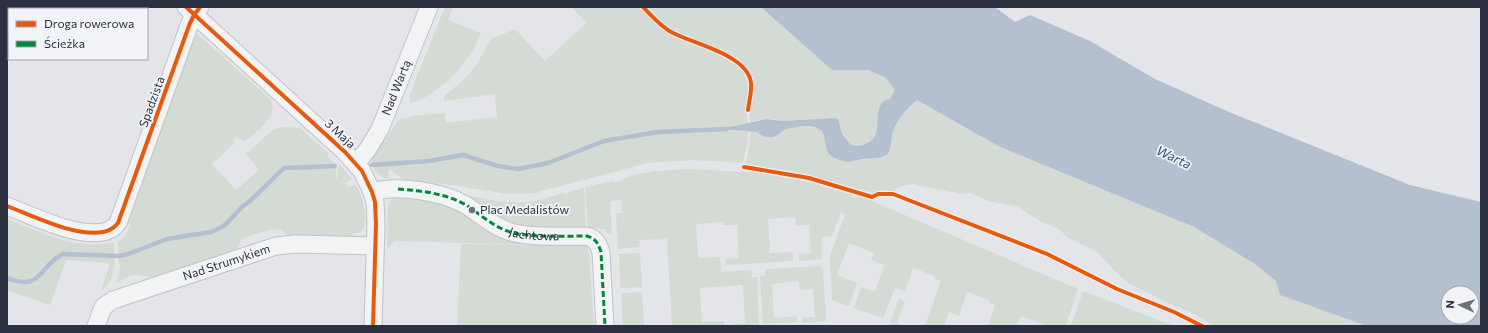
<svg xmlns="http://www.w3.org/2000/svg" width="1488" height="333" font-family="Commissioner,sans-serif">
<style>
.green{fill:#d3dbd4}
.water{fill:#b4c0d0;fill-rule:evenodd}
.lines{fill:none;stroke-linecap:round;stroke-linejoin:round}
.stream{stroke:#b4c0d0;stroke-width:4.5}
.minor-casing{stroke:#c1c3c6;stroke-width:19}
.minor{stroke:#f2f3f5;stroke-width:17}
.quiet{stroke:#00873e;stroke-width:3;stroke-dasharray:6 3;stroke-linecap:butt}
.cycleway-casing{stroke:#f1f3f7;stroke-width:6}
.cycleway{stroke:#e8590c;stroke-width:4}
.poi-dot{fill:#6b707b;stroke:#f1f3f7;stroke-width:1.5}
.labels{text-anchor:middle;stroke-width:3.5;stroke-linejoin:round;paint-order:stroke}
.street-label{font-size:12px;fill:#2b3140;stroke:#f1f3f7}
.poi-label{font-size:12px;fill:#2b3140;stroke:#f1f3f7;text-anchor:start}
.water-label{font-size:13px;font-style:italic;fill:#394d70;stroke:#f1f3f7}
</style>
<rect width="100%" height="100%" fill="#e3e5e8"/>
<path class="green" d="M445,7H453L448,20L481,33C476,44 472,54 464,63C453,78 428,100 410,103V98L409,96Z
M572,7H641C651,15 659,26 670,33C692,47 742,53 750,81C752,90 747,101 747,111C747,115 747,119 748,123L722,129L748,132V139L743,163L693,160L647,163L584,180L583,176V180L534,193L525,194H507L452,185L404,180L389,169L388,178C379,178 375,170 371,163L375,155L373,153L379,142L385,141L399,119L411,117V116L445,113L446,123L497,117L495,94L444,101V96L461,82L475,67L492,38L513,30H516L545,61L586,23Z
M645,7H761L832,70H868L885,77L895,90L890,99C866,103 892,154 851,145L842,134L841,128L827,118L782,121L772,119L758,120L750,122C750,118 749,114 749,110C749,100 754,89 751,80C741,50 697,46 673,32C662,25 654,16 645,7Z
M194,31L269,98C282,115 256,132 245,141L235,137L233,140L235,143L212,164L236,190L259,170L246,154L274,129L282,127L300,128L329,154L327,156L336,165V179H337L338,167L340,165L352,179L346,183L349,188L355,184C363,197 367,213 364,228L360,232L353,233L352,236L313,235L289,236L281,230L271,229L243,238L234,252L157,277C148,278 142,275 134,275C127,276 121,280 116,284L121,264H119L118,242L125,236L131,225L126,223Z
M917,100L998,146L1194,227L1255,264L1276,281L1281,295L1367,326H1214L1194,314L1171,304L1130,284L1119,275L1097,252L1067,237L1059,229L1040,221L1018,207L989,201L970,193L962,194L913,184L902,186L892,191L881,190L873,193L797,172L746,164L751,132H757L759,134L778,135C787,125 806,125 819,128L826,140L825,147L851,162L885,156L888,154C891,148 891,142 892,135C895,122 907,108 917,100Z
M690,169L761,173L808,182L852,195V197L856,198L858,196L872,201L1078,289L1066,326H1043V324L1021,316L1017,326H988L995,305L989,303V300L967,292L959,316L949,312L944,326H925L941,281L935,279V276L913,268L905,291L895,288L883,318L854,308L861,287L875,292L884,265L871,260L874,253L849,243L837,275L857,283L849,306L832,300L830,256L845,214L841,212L832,236L821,237L822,259L799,261V254L811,253L809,225L796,226L795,217L768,219L770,253L792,252L793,261L726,265L725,259L739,258L737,229L738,225H723V222L696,224L698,258L720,257L721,272L751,270L752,277H757L759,325L730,326V324L745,323L743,285L700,288L702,322L724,321V326H672L667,239L639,240L640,247L618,249L616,213H622L621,200L610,201L612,234H606V229L588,228L585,187L613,181L614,183L634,175L654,171Z
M584,188L586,228C566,228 534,231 515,225C495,219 478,205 460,194C482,198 504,204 526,202C539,201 551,197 563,193L564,195L568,194V192Z
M395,197L431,200L456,208L585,243L588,245V251L580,247L589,252L594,326H457L461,244L578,246L395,241L387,248L388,204L391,199Z
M7,219C39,231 78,252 112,242L114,244L115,264L110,282L101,291L110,263L66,260L50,305L9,291L7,297Z
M640,253L642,287L620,288L619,254Z
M820,266L823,269L826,321L802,323V318L815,317L813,289L800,290L799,281L772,284L774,318L797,316V322L763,324L760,276H765V269Z
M1083,291L1174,326H1071Z
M642,292L644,325L623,326L621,293Z
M899,298L905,301L897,323L903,326H889Z"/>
<path class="water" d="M761,7H995L1015,22L1030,15L1090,41L1155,79L1229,112L1410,185L1481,202V326H1367L1280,295L1276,281L1255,264L1194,227L998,146L917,100C907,108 895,122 892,135C891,142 891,148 888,154C881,159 873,158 865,159C860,159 854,161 849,162C846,162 843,161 840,160C817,154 832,134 817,128C809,124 796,127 787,129C783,130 782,132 779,134C772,140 762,137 757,132L721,129L766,119L782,121L833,118L838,119L842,134L851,145C856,146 861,146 866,144C887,137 868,102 890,99L895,90L885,77L868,70H832ZM1448,293H1472V317H1448Z"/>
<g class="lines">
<path class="stream" d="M372,165L429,161L463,155L498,166L518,169L548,163L604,141L658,132L727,129
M7,278C43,292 38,266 63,254L120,256L131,253L167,239L211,232L222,227L227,223L241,208L251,200L284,168L335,166"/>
<defs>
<g id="minor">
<path d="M186,7L345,152L362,171L372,192L375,202L376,224L373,326"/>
<path id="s1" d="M356,164L368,149L380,129L429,7"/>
<path id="s2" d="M372,192C397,184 442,192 464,204C479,213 493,227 511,232C530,238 566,236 587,236C596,239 598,243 601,252L605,326"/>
<path d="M7,206C33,216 75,237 103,232C109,231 114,228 118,223L190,23L194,15L200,7"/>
<path id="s3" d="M96,326L103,307L113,300L276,246L296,244L375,246"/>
</g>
</defs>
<use href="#minor" class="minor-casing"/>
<use href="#minor" class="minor"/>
<path class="quiet" d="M398,189C422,191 445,193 466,205C480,214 494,227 510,232C529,238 566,236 587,236C596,239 598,243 601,252L605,326"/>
<defs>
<path id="cycleway" d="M186,7L345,152L362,171L372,192L375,202L376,224L373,326
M643,7C652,16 661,27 673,33C694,44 748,55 751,83C752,92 749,101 748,110
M744,167L809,178L872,197L878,194H893L1047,254L1117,289L1174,312L1202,326
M7,206C33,216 75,237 103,232C109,231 114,228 118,223L190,23L194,15L200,7"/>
</defs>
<use href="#cycleway" class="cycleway-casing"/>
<use href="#cycleway" class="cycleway"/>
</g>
<circle class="poi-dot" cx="472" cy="210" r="4"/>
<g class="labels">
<g class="street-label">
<text dy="4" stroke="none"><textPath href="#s1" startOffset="87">Nad Wartą</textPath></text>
<text transform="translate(152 102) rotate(-70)" y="4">Spadzista</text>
<text transform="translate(340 134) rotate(43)" y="4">3 Maja</text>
<text dy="4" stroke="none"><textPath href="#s2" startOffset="173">Jachtowa</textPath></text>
<text dy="4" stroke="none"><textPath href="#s3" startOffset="152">Nad Strumykiem</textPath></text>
</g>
<g class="poi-label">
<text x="480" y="214">Plac Medalistów</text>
</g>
<g class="water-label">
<text transform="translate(1174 157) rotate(25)" y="5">Warta</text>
</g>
</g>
<rect width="1488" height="333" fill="none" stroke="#2b3140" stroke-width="16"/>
<rect x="8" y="8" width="140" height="52" fill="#f1f3f7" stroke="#a2a5ae"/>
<rect x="16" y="21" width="20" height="6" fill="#e8590c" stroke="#a2a5ae"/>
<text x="44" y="28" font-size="12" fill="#2b3140">Droga rowerowa</text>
<rect x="16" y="41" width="20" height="6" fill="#00873e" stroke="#a2a5ae"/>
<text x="44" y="48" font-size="12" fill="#2b3140">Ścieżka</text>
<g transform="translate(1460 305) rotate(274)"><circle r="19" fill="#f1f3f7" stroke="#a2a5ae"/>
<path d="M0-3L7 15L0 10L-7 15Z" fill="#6b707b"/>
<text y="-6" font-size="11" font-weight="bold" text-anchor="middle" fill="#2b3140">N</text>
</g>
</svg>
